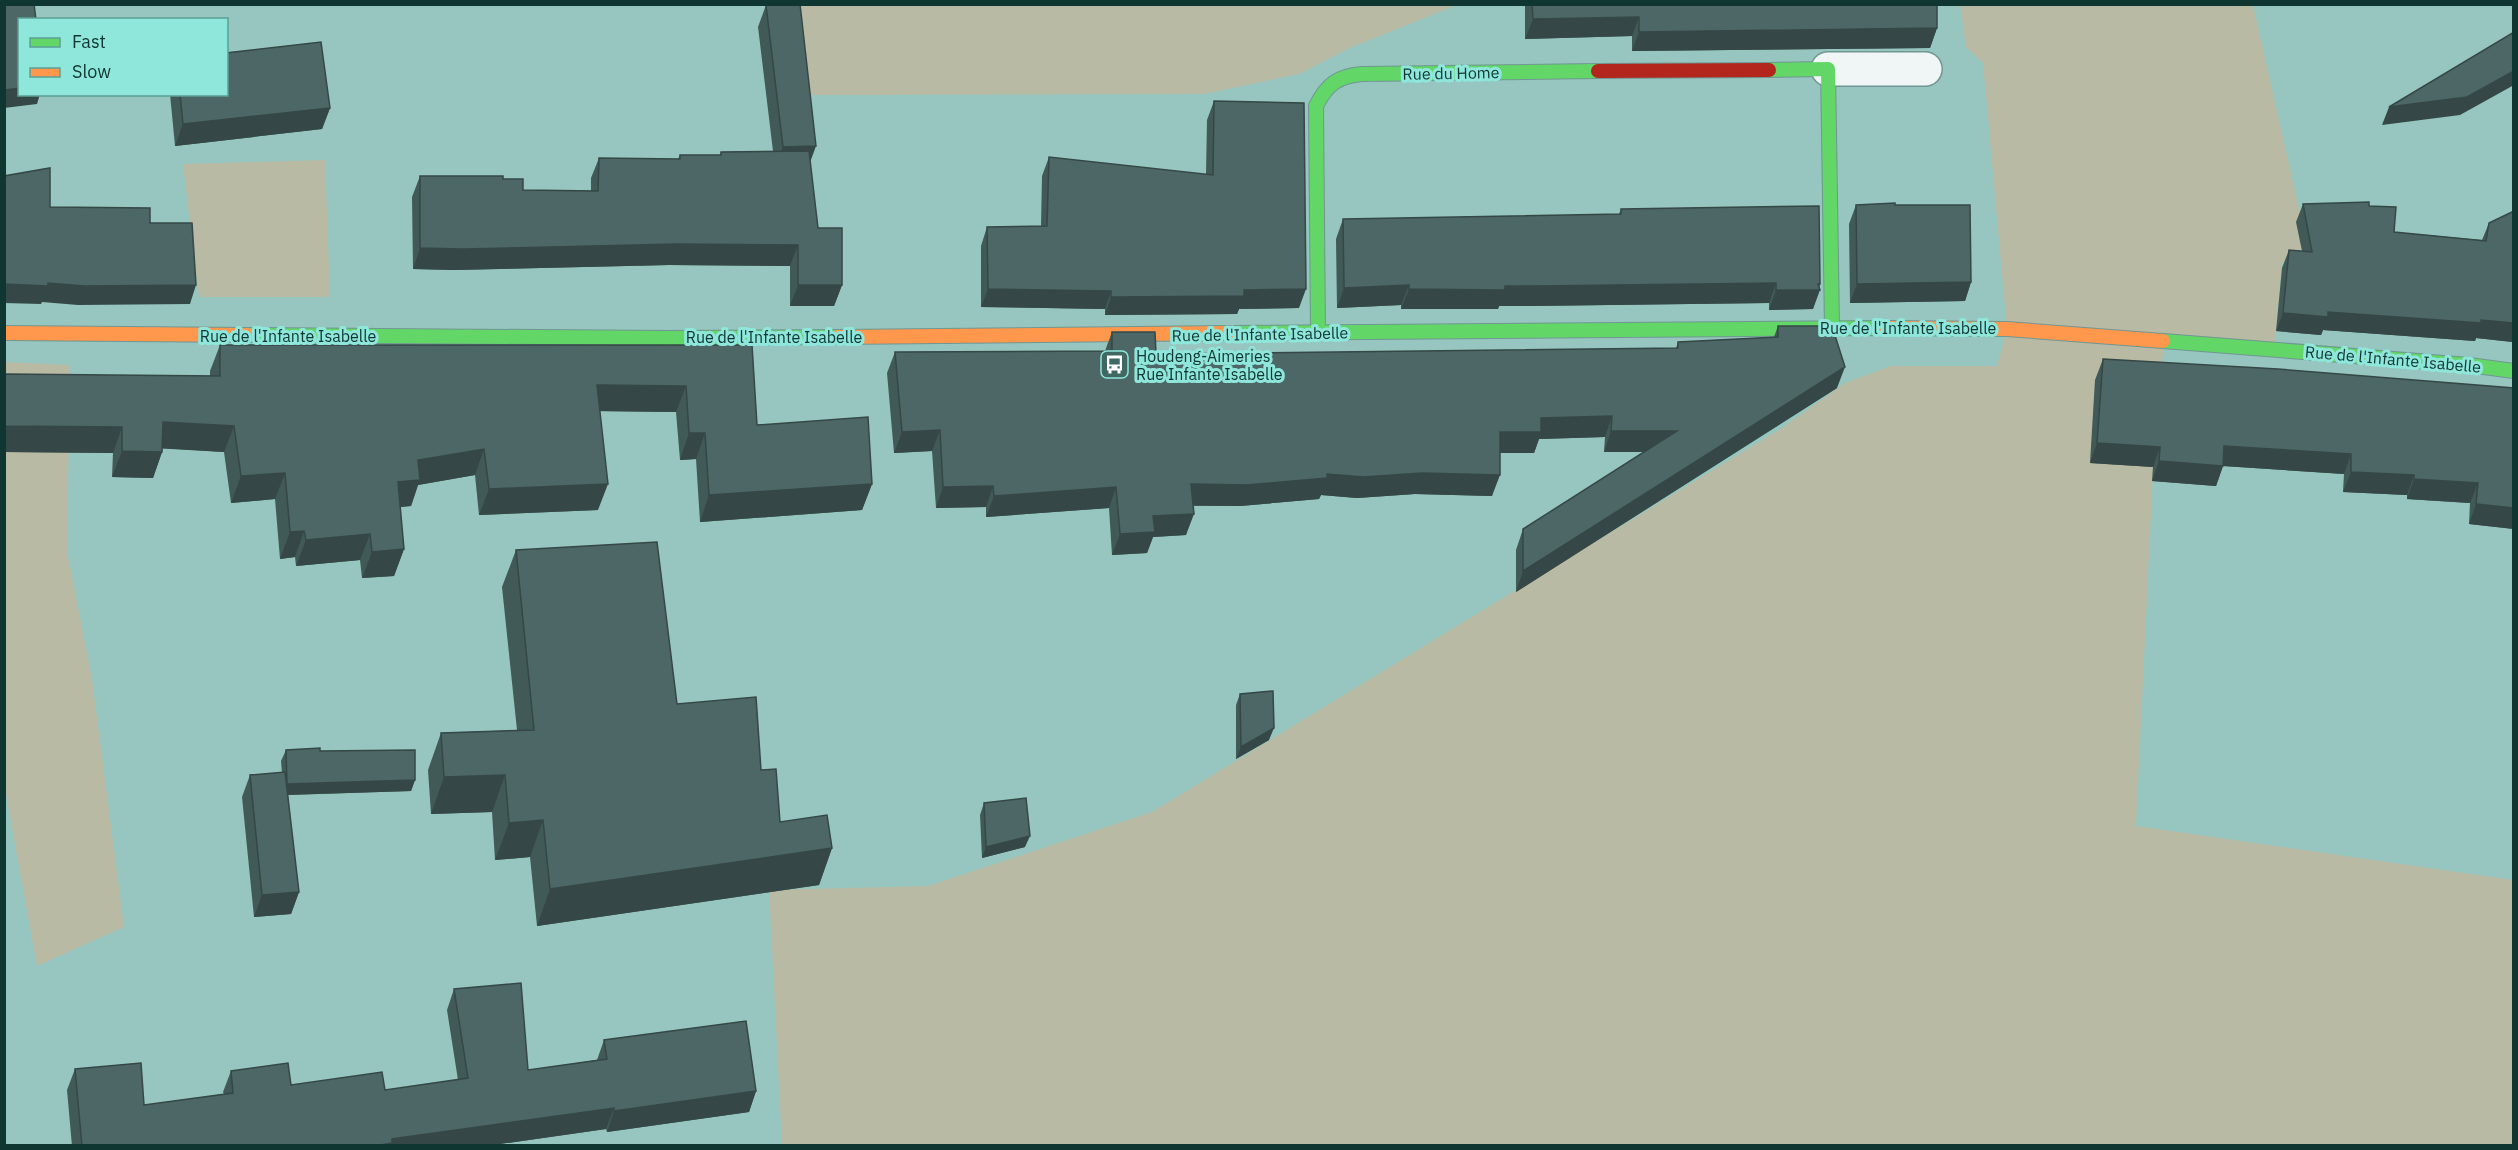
<svg xmlns="http://www.w3.org/2000/svg" width="2518" height="1150" font-family="'IBM Plex Sans',sans-serif">
<style>
.green{fill:#b9baa3}
.lines{fill:none;stroke-linecap:round;stroke-linejoin:round}
.street-casing{stroke:#709792;stroke-width:36}
.fast-casing{stroke:#709792;stroke-width:16}
.slow-casing{stroke:#709792;stroke-width:16}
.jam-casing{stroke:#709792;stroke-width:16}
.street{stroke:#eff6f5;stroke-width:33}
.fast{stroke:#63d668;stroke-width:14}
.slow{stroke:#ff974d;stroke-width:14}
.jam{stroke:#b3261e;stroke-width:14}
.wall{fill:#415957}
.shaded-wall{fill:#354847}
.building{fill:#4c6765;stroke:#354847;stroke-width:1.5}
.labels{text-anchor:middle;stroke-width:6;stroke-linejoin:round;paint-order:stroke}
.street-label{font-size:16px;fill:#103632;stroke:#8fe7db}
.poi-label{font-size:16px;fill:#103632;stroke:#8fe7db;text-anchor:start}
</style>
<rect width="100%" height="100%" fill="#96c6bf"/>
<path class="green" d="M795,5H1457L1352,47L1299,74L1204,94L803,95Z
M1960,5H2253L2304,231L2301,263L2282,262L2275,350L2164,341L2154,451L2136,826L2513,880V1145H782L769,890L928,886L1152,812L1782,428L1845,383L1891,366H1997L2007,329L1983,63L1966,47Z
M325,160L330,297H199L183,164Z
M4,362L70,365L67,551L92,679L124,927L37,966L5,789Z"/>
<g class="lines">
<defs>
<path id="street" d="M1828,69H1925"/>
<path id="fast" d="M1769,70L1828,69L1832,328
M1230,333L1886,328
M1318,334L1316,106C1327,84 1338,76 1362,74L1598,71
M248,335L667,338L838,337
M2163,341L2469,365L2514,371"/>
<path id="slow" d="M1886,328L2007,329L2163,341
M4,333L248,335
M838,337L1230,333"/>
<path id="jam" d="M1598,71L1769,70"/>
</defs>
<use href="#street" class="street-casing"/>
<use href="#fast" class="fast-casing"/>
<use href="#slow" class="slow-casing"/>
<use href="#jam" class="jam-casing"/>
<use href="#street" class="street"/>
<use href="#fast" class="fast"/>
<use href="#slow" class="slow"/>
<use href="#jam" class="jam"/>
</g>
<path class="wall" d="M1525,4H1937V28L1930,48L1632,51V36L1525,39Z
M766,5L810,160L818,228L842,285L834,306H790V266L669,265L454,270L413,269L412,197L420,176L503,179L523,190L591,191V178L599,158L678,159L680,155H720L721,152L773,151L758,27Z
M170,94H226L330,108L322,129L175,146Z
M1214,101L1299,308L1239,309L1237,314L1105,315V309L981,307V246L987,227L1041,226L1042,176L1049,157L1206,175L1207,120Z
M2303,204L2369,206L2394,232L2482,240L2489,223L2514,211V342L2476,338L2475,341L2323,330L2321,335L2276,331L2282,268L2289,250L2302,251L2296,222Z
M1856,205H1895L1971,282L1965,301L1850,303L1849,224Z
M1621,209L1820,284L1813,309L1769,310V303L1530,306H1499L1498,309H1401V305L1337,308L1336,239L1343,219L1619,214Z
M1778,326L1837,388L1516,592V550L1523,529L1644,452H1604L1605,437L1539,439L1534,453H1500L1492,496L1415,494L1357,498L1321,495L1319,499L1240,506H1193L1186,535L1153,537L1147,553L1112,555L1109,508L986,517V507L936,508L932,451L894,453L887,373L895,352L1105,351L1112,332L1156,354L1676,348L1678,342L1774,337Z
M220,345H752L757,425L872,484L862,510L700,522L696,459L680,460L676,412L600,411L598,510L479,515L475,475L418,485L411,506L400,507L404,549L394,576L362,578L360,560L296,566L295,557L280,559L275,499L231,503L224,452L162,448V452L153,478L112,477L113,453L4,452L210,376V371Z
M2103,359L2514,388V529L2469,524L2470,503L2407,499V495L2343,492L2344,474L2223,466L2216,486L2152,481L2153,467L2090,463L2095,380Z
M516,550L677,704L761,770L780,822L832,848L819,885L537,926L530,857L495,860L492,812L431,814L428,770L441,733L517,730L502,587Z
M1240,694L1269,740L1236,759V705Z
M286,750L320,751L415,780L411,791L288,795L299,892L291,914L254,917L242,797L250,775L282,773L281,761Z
M984,803L1025,847L982,858L980,815Z
M454,989L528,1070L597,1060L604,1040L756,1091L749,1112L607,1132L606,1129L486,1146H72L67,1090L75,1069L144,1105L224,1094L223,1092L231,1071L291,1085L385,1090L458,1080L447,1010Z"/>
<path class="shaded-wall" d="M1639,17L1632,36L1525,39L1533,19Z
M1937,28L1930,48L1632,51L1639,32Z
M2514,71V85L2460,115L2382,125L2389,107Z
M20,88V94H40L37,104L4,108L5,90Z
M330,108L322,129L175,146L183,124Z
M816,146L808,168L775,169L783,147Z
M677,244L798,245L790,266L669,265L454,270L413,269L420,248Z
M1971,282L1965,301L1850,303L1857,284Z
M48,283L196,285L190,304L78,305L42,302L41,304L4,303V284Z
M1776,283L1769,303L1530,306H1499L1498,309H1401L1409,289L1537,286Z
M1820,284L1818,290H1820L1813,309L1769,310L1776,290Z
M798,285H842L834,306H790Z
M1409,285L1401,305L1337,308L1344,288Z
M988,289L1111,291L1105,309L981,307Z
M1306,289L1299,308L1239,309L1237,314L1105,315L1111,297L1244,290Z
M2328,312L2481,320L2514,323V339L2512,342L2476,338L2475,341L2323,330L2321,335L2276,331L2283,313Z
M1845,367L1837,388L1516,592L1523,571Z
M597,385L686,386L676,412L588,411Z
M1612,416L1605,437L1539,439L1534,453H1493L1500,432L1541,418Z
M163,422L234,426L224,452L153,448Z
M4,426L122,427L113,453L4,452Z
M940,430L932,451L894,453L902,432Z
M1611,431H1677L1670,452H1604Z
M689,433H705L696,459L680,460Z
M2097,443L2160,447L2153,467L2090,463Z
M2224,446L2351,454L2344,474L2223,466L2216,486L2152,481L2159,461Z
M484,449L475,475L418,485L411,506L389,508L398,482L418,460Z
M122,451L162,452L153,478L112,477Z
M2351,472L2414,475L2407,495L2343,492Z
M285,473L275,499L231,503L241,476Z
M1422,473L1500,475L1492,496L1415,494L1357,498L1321,495L1319,499L1240,506L1184,505L1191,484L1327,474Z
M2414,479L2478,483L2470,503L2407,499Z
M608,484L598,510L479,515L489,489Z
M872,484L862,510L700,522L709,495Z
M993,486L986,507L936,508L943,487Z
M1116,487L1109,508L986,517L994,496Z
M2476,504L2514,508V529L2469,524Z
M1194,514L1186,535L1153,537L1147,553L1112,555L1120,534L1153,516Z
M304,531L295,557L280,559L290,532Z
M370,534L360,560L296,566L306,540Z
M404,549L394,576L362,578L372,552Z
M1274,728L1269,740L1236,759L1241,747Z
M505,775L492,812L431,814L444,777Z
M415,780L411,791L283,795L287,784Z
M543,820L530,857L495,860L509,823Z
M1030,836L1025,847L982,858L986,847Z
M832,848L819,885L537,926L550,889Z
M299,892L291,914L254,917L262,895Z
M756,1091L749,1112L607,1132L614,1111Z
M614,1108L606,1129L486,1146H375L392,1139Z"/>
<path class="building" d="M4,4H34L36,20H20V88L5,90Z
M770,4H800L816,146L783,147L766,5Z
M1532,4H1937V28L1639,32V17L1533,19Z
M2514,32V71L2467,97L2389,107Z
M321,42L330,108L183,124L180,94H226V53Z
M1214,101L1304,103L1306,289L1244,290V296L1111,297V291L988,289L987,227L1047,226L1049,157L1213,175Z
M809,151L818,228H842V285H798V245L677,244L462,249L420,248V176H503V179H523V190L598,191L599,158L680,159V155H721V152Z
M50,168V207L150,208V223H192L196,285L85,286L48,283V286L4,284V176Z
M2369,202V206L2396,207L2394,232L2486,241L2489,223L2514,211V323L2481,320V323L2328,312V317L2283,313L2289,250L2312,252L2303,204Z
M1895,203V205H1970L1971,282L1857,284L1856,205Z
M1819,206L1820,284H1818L1820,290H1776V283L1537,286H1505V290L1409,289V285L1344,288L1343,219L1621,214V209Z
M1778,326H1832L1845,367L1523,571V529L1677,431H1611L1612,416L1541,418V432H1500V475L1422,473L1364,477L1327,474V478L1247,485L1191,484L1194,514L1153,516L1155,532L1120,534L1116,487L994,496L993,486L943,487L940,430L902,432L895,352L1112,351V332H1155L1156,354L1678,348V342L1778,337Z
M220,345H752L757,425L868,417L872,484L709,495L705,433H689L686,386L597,385L608,484L489,489L484,449L418,460L420,480L398,482L404,549L372,552L370,534L306,540L304,531L290,532L285,473L241,476L234,426L163,422L162,452L122,451V427L4,426V374L220,376Z
M2103,359L2278,369L2514,388V508L2476,504L2478,483L2414,479V475L2351,472V454L2224,446L2223,466L2159,461L2160,447L2097,443Z
M657,542L677,704L756,697L761,770L776,769L780,822L827,815L832,848L550,889L543,820L509,823L505,775L444,777L441,733L534,730L516,550Z
M1273,691L1274,728L1241,747L1240,694Z
M320,748V751L415,750V780L287,784L286,750Z
M285,772L299,892L262,895L250,775Z
M1026,798L1030,836L986,847L984,803Z
M521,983L528,1070L607,1059L604,1040L746,1021L756,1091L614,1111V1108L392,1139V1143L375,1146H82L75,1069L141,1063L144,1105L233,1093L231,1071L288,1063L291,1085L382,1072L385,1090L468,1078L454,989Z"/>
<defs>
<symbol id="bus-square" viewBox="-11 -11 22 22"><rect x="-9" y="-9" width="18" height="18" rx="4" fill="#3f6863" stroke="#8fe7db"/><path d="M-5-6H5V4H4V6H2V4H-2V6H-4V4H-5ZM-3.5-4V0h7V-4ZM-3.5 1.2v1.5H-2V1.2ZM2 1.2v1.5H3.5V1.2Z" fill="#fff"/></symbol>
</defs>
<g fill-rule="evenodd">
<use href="#bus-square" x="1098" y="348" width="33" height="33"/>
</g>
<g class="labels">
<g class="street-label">
<text transform="translate(1451 73) rotate(-1)" y="6">Rue du Home</text>
<text x="1908" y="334">Rue de l'Infante Isabelle</text>
<text transform="translate(1260 334) rotate(-1)" y="6">Rue de l'Infante Isabelle</text>
<text x="288" y="342">Rue de l'Infante Isabelle</text>
<text x="774" y="343">Rue de l'Infante Isabelle</text>
<text transform="translate(2393 359) rotate(5)" y="6">Rue de l'Infante Isabelle</text>
</g>
<g class="poi-label">
<text x="1136" y="362">Houdeng-Aimeries<tspan x="1136" dy="18">Rue Infante Isabelle</tspan></text>
</g>
</g>
<rect width="2518" height="1150" fill="none" stroke="#103632" stroke-width="12"/>
<rect x="18" y="18" width="210" height="78" fill="#8fe7db" stroke="#5ca097" stroke-width="1.5"/>
<rect x="30" y="38" width="30" height="9" fill="#63d668" stroke="#5ca097" stroke-width="1.5"/>
<text x="72" y="48" font-size="18" fill="#103632">Fast</text>
<rect x="30" y="68" width="30" height="9" fill="#ff974d" stroke="#5ca097" stroke-width="1.5"/>
<text x="72" y="78" font-size="18" fill="#103632">Slow</text>
</svg>
